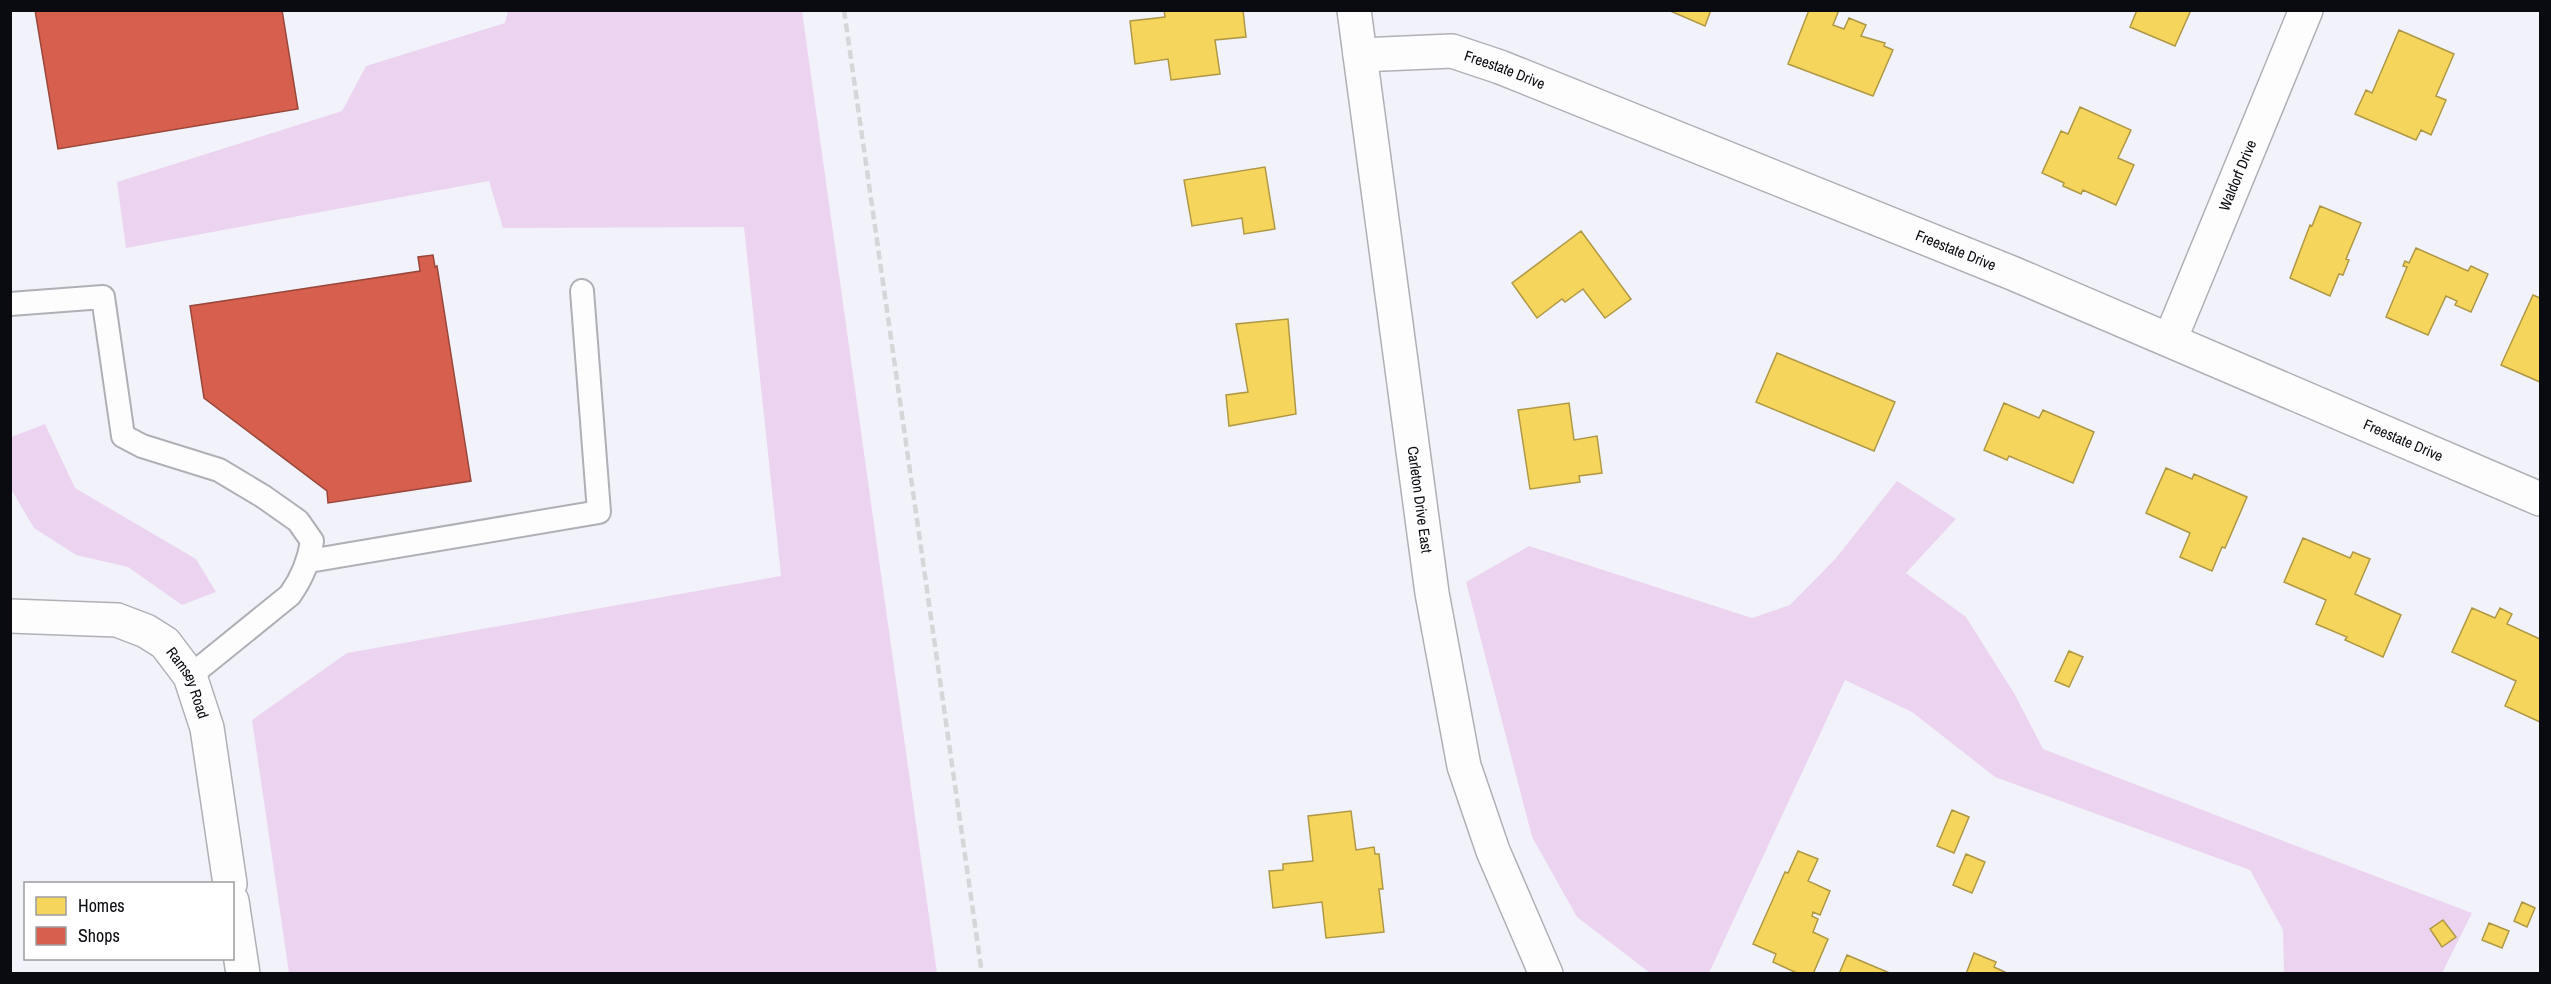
<svg xmlns="http://www.w3.org/2000/svg" width="2551" height="984" font-family="'Archivo Narrow',sans-serif">
<style>
.green{fill:#ecd4f0}
.homes{fill:#f6d55c;stroke:#af9845;stroke-width:1.5}
.shops{fill:#d6604d;stroke:#99463b;stroke-width:1.5}
.lines{fill:none;stroke-linecap:round;stroke-linejoin:round}
.service-casing{stroke:#afb0b6;stroke-width:26}
.minor-casing{stroke:#afb0b6;stroke-width:36}
.service{stroke:#fdfdfe;stroke-width:22}
.minor{stroke:#fdfdfe;stroke-width:33}
.rail{stroke:#d5d6d8;stroke-width:4.5;stroke-dasharray:9 4.5;stroke-linecap:butt}
.labels{text-anchor:middle;stroke-width:6;stroke-linejoin:round;paint-order:stroke}
.street-label{font-size:15px;fill:#0a0b10;stroke:#fff}
</style>
<rect width="100%" height="100%" fill="#f2f3fa"/>
<path class="green" d="M508,11H802L937,973H289L252,720L347,653L781,576L744,227L503,228L489,181L126,248L117,182L342,111L366,66L505,23Z
M45,424L75,488L196,559L216,592L182,605L128,567L76,555L34,528L11,489V437Z
M1897,481L1956,519L1906,573L1966,617L2014,693L2043,749L2472,913L2442,973H2284L2283,930L2250,870L1995,777L1912,712L1845,680L1709,973H1650L1577,917L1532,837L1466,582L1529,546L1752,618L1790,605L1836,558Z"/>
<path class="homes" d="M1164,10H1243L1246,37L1215,40L1220,74L1171,80L1168,59L1135,64L1130,21L1165,17Z
M1668,10H1711L1705,26Z
M1809,10H1839L1833,25L1844,29L1849,18L1866,25L1861,36L1885,43L1884,46L1893,50L1873,96L1788,64Z
M2137,10H2191L2175,46L2130,27Z
M2399,30L2454,54L2436,96L2446,100L2431,135L2421,130L2416,140L2355,114L2366,90L2372,93Z
M2080,107L2131,130L2118,158L2134,165L2116,205L2083,190L2081,194L2063,186L2064,183L2042,173L2061,131L2068,134Z
M1265,167L1275,229L1244,234L1242,218L1192,226L1184,180Z
M2320,206L2361,223L2346,259L2349,260L2343,275L2339,274L2330,296L2290,278L2310,225L2312,226Z
M1581,231L1631,299L1605,318L1583,289L1565,302L1562,299L1537,318L1512,283Z
M2416,248L2468,271L2471,266L2488,274L2471,312L2455,305L2457,301L2446,296L2428,335L2386,317L2407,267L2403,266L2405,261L2409,263Z
M2533,295L2540,298V382L2501,365Z
M1288,319L1296,414L1229,426L1226,395L1248,392L1236,324Z
M1777,353L1895,402L1874,451L1756,402Z
M1569,403L1574,440L1597,436L1602,473L1579,476L1580,482L1530,489L1518,410Z
M2004,403L2039,418L2043,410L2094,432L2073,483L2009,456L2007,460L1984,450Z
M2166,468L2192,479L2194,474L2247,497L2225,548L2222,547L2212,571L2180,557L2190,533L2146,513Z
M2303,538L2350,558L2353,552L2370,559L2355,594L2401,615L2383,657L2345,640L2347,637L2316,624L2326,600L2284,582Z
M2472,608L2495,618L2500,608L2512,614L2507,624L2540,639V722L2505,706L2516,681L2452,652Z
M2069,651L2083,657L2069,687L2055,681Z
M1952,810L1969,817L1954,853L1937,846Z
M1351,811L1356,850L1374,847L1375,854H1379L1383,889H1379L1384,932L1326,938L1322,902L1273,908L1269,871L1283,870V864L1313,861L1308,816Z
M1798,851L1818,859L1808,881L1830,891L1820,915L1813,912L1812,916L1818,919L1813,932L1828,939L1813,974H1799L1773,962L1776,954L1753,944L1785,872L1788,873Z
M1966,854L1985,862L1972,893L1953,885Z
M2522,902L2535,908L2527,927L2514,921Z
M2443,920L2456,937L2442,947L2430,929Z
M2489,923L2509,931L2502,948L2482,940Z
M1974,953L1996,962L1994,967L2009,974H1966Z
M1847,955L1892,974H1839Z"/>
<path class="shops" d="M35,10H282L298,109L58,149Z
M433,255L435,267L437,266L471,481L328,503L327,491L204,398L190,306L420,271L418,257Z"/>
<g class="lines">
<defs>
<path id="service" d="M10,304L103,297L123,436L142,446L219,470L264,497L298,521L312,541C309,562 302,578 290,595L190,676
M309,561L599,512L582,291"/>
<g id="minor">
<path id="s1" d="M1354,10L1432,593L1464,766L1493,851L1546,974"/>
<path id="s2" d="M1360,55L1452,51L1500,67L2012,273L2540,499"/>
<path id="s3" d="M2170,340L2306,10"/>
<path id="s4" d="M10,616L117,620L146,631L165,643L190,676L207,728L230,884"/>
<path d="M232,901L243,974"/>
</g>
</defs>
<use href="#service" class="service-casing"/>
<use href="#minor" class="minor-casing"/>
<use href="#service" class="service"/>
<use href="#minor" class="minor"/>
<path class="rail" d="M844,10L982,974"/>
</g>
<g class="labels">
<g class="street-label">
<text dy="5" stroke="none"><textPath href="#s2" startOffset="148">Freestate Drive</textPath></text>
<text dy="5" stroke="none"><textPath href="#s3" startOffset="178">Waldorf Drive</textPath></text>
<text dy="5" stroke="none"><textPath href="#s2" startOffset="634">Freestate Drive</textPath></text>
<text dy="5" stroke="none"><textPath href="#s2" startOffset="1120">Freestate Drive</textPath></text>
<text dy="5" stroke="none"><textPath href="#s1" startOffset="494">Carleton Drive East</textPath></text>
<text dy="5" stroke="none"><textPath href="#s4" startOffset="207">Ramsey Road</textPath></text>
</g>
</g>
<rect width="2551" height="984" fill="none" stroke="#0a0b10" stroke-width="24"/>
<rect x="24" y="882" width="210" height="78" fill="#ffffff" stroke="#9d9d9f" stroke-width="1.5"/>
<rect x="36" y="897" width="30" height="18" fill="#f6d55c" stroke="#9d9d9f" stroke-width="1.5"/>
<text x="78" y="912" font-size="18" fill="#0a0b10">Homes</text>
<rect x="36" y="927" width="30" height="18" fill="#d6604d" stroke="#9d9d9f" stroke-width="1.5"/>
<text x="78" y="942" font-size="18" fill="#0a0b10">Shops</text>
</svg>
